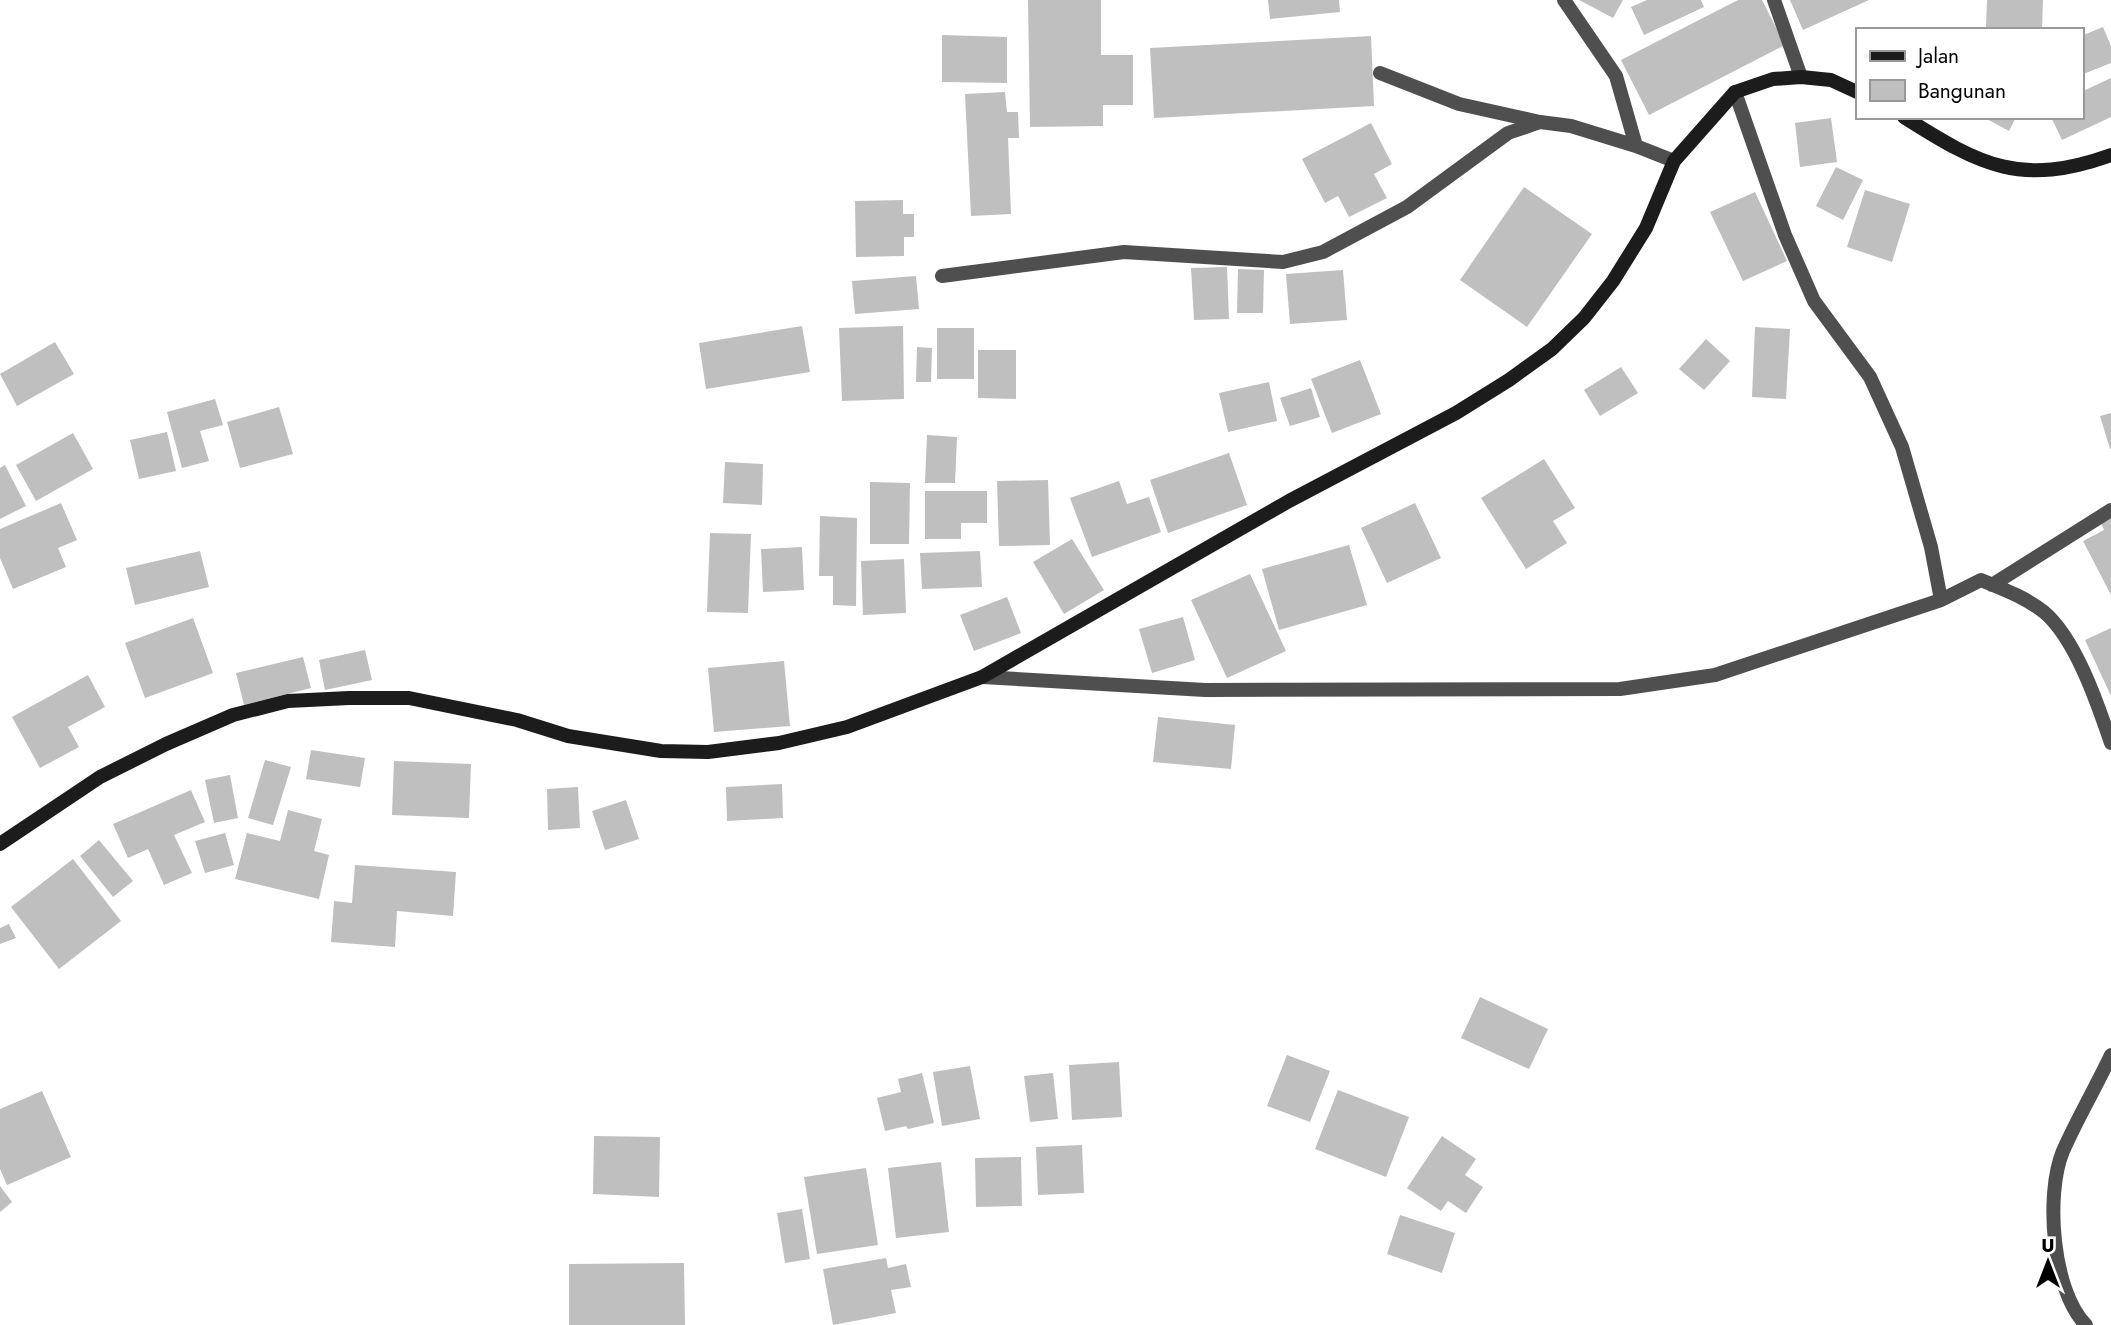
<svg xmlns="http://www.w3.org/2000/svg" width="2111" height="1325" font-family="Jost,sans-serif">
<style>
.building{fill:#bfbfbf}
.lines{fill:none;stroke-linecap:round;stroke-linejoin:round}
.lane{stroke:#4f4f4f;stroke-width:14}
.street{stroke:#4f4f4f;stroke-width:14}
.secondary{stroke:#1c1c1c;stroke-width:14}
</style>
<rect width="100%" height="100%" fill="#fff"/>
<!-- building -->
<path class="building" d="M1028,0H1101V55H1133V105H1103V126L1030,127Z
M1268,0H1339L1340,12L1270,19Z
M1579,0H1623L1613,18Z
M1647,0H1701L1704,7L1644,35L1631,7Z
M1738,0H1762L1785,45L1649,115L1621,60Z
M1790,0H1869L1803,30Z
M1987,0H2043L2042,30L1986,27Z
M2103,27L2111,46V63L2081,75V36Z
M942,35L1007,37V83L942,82Z
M1371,36L1374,106L1154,118L1150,48Z
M2111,78V117L2062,140L2051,117H2081V92Z
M1005,92L1007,112H1018L1019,138H1008L1011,214L971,216L965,94Z
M1983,117H2016L2009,131Z
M1831,118L1837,162L1800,167L1795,123Z
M1371,123L1392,164L1374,174L1387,198L1349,217L1338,196L1325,203L1302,159Z
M1836,167L1863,180L1843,220L1816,206Z
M1524,187L1592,234L1527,327L1460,280Z
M1865,190L1910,204L1892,262L1847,247Z
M1755,192L1787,261L1743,281L1710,212Z
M903,200V214H914V237H904V256L856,257L855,201Z
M1227,267L1229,319L1194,320L1191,268Z
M1238,269L1264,270L1263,313H1237Z
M1343,270L1347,320L1290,324L1286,274Z
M916,276L919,309L855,314L852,281Z
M802,326L810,372L706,389L699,343Z
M903,326L904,399L842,401L839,328Z
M1755,327L1790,329L1786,399L1752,397Z
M937,328H974V379H937Z
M1706,339L1730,361L1704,390L1679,369Z
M55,342L74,374L17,406L0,374Z
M917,347L932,348L931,382H916Z
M978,350H1016V399L978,398Z
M1360,360L1381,414L1332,433L1311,379Z
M1621,367L1638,393L1600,416L1584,390Z
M1269,382L1277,421L1228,432L1219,393Z
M1311,388L1320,417L1290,426L1280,398Z
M215,399L223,425L200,431L209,461L182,468L167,412Z
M279,407L293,454L240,468L227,422Z
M2111,413V449H2110L2100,416Z
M167,432L176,471L139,479L130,440Z
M73,433L93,469L36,501L16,465Z
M927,435L957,437L955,483H925Z
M1229,453L1247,505L1168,533L1150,480Z
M1544,459L1575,508L1553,521L1567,543L1526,569L1481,498Z
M725,462L763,464L762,505L723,503Z
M5,465L26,506L0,519V468Z
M1048,480L1050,545L999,546L997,481Z
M1119,481L1127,504L1149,497L1161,532L1092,557L1070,498Z
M870,482L910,483L909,544H870Z
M925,491H987V523H961V539H925Z
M61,503L77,540L58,548L66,567L13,589L0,558V529Z
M1415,503L1441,558L1387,583L1361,528Z
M2111,515V595L2083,541L2104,530L2100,521Z
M820,516L857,518L856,606L833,605V576H819Z
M710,533L751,534L748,613L707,612Z
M1072,539L1104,590L1064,614L1033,562Z
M1349,545L1367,605L1279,630L1262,569Z
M802,547L804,590L763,592L761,549Z
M200,551L209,587L135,605L126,568Z
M980,551L982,587L922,589L920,553Z
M904,559L906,613L863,615L861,561Z
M1250,574L1286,651L1227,678L1191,600Z
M1007,597L1021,633L974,651L960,615Z
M1183,617L1195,660L1152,673L1139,629Z
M193,618L213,673L145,698L125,643Z
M2111,628V696L2085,640Z
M365,650L372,680L325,690L319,660Z
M303,657L311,688L244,705L236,673Z
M784,661L790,726L714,732L708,668Z
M88,675L105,707L68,727L79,747L40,768L12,717Z
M1158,717L1235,725L1231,769L1153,762Z
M311,750L365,758L360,787L306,779Z
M265,760L291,767L273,825L248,818Z
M394,761L471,764L469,818L392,815Z
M230,775L238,818L214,823L205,780Z
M782,784L783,818L727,821L726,787Z
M578,787L580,828L548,830L547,789Z
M191,790L205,822L174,835L192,873L164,885L148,849L128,858L113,824Z
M626,800L639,839L605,850L592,811Z
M288,810L322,819L314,851L329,855L319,899L235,879L247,833L280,841Z
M225,833L234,865L205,873L195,841Z
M99,840L133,881L113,897L80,856Z
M73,859L121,921L59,969L11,907Z
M355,865L456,872L453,916L397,911L395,947L331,942L334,901L352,903Z
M9,924L16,938L0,944V928Z
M1480,997L1548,1029L1529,1069L1461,1038Z
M1287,1055L1330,1071L1310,1122L1267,1106Z
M1119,1062L1122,1117L1072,1120L1069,1065Z
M970,1066L980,1119L942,1126L933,1072Z
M922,1073L934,1123L908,1129L906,1126L885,1131L877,1098L901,1092L898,1079Z
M1053,1073L1058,1119L1030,1122L1024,1076Z
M1338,1090L1409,1117L1386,1177L1315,1149Z
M42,1091L71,1157L7,1185L0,1169V1109Z
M594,1136L660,1137L659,1197L593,1194Z
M1442,1136L1476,1159L1465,1175L1483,1187L1466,1213L1448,1201L1441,1211L1407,1188Z
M1082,1145L1084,1193L1038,1195L1036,1147Z
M1021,1157L1022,1206L976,1207L975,1158Z
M941,1162L949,1232L896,1238L888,1168Z
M866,1168L878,1245L817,1254L804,1177Z
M0,1186L12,1202L0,1212Z
M802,1209L810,1259L785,1263L777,1213Z
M1400,1215L1455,1233L1442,1273L1387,1254Z
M886,1258L888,1268L906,1264L911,1287L891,1290L896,1313L833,1325L823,1269Z
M684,1263L685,1325H569V1264Z"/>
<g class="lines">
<!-- lane -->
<path class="lane" d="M1380,73L1459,104L1540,122"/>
<!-- street -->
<path class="street" d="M1564,0L1616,76L1636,146
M1774,0L1801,77
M1735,92L1785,235L1814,301L1870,377L1902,447L1931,547L1941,600L1981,580C2003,589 2025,597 2044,612C2076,639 2098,705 2111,743
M942,276L1124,252L1283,262L1323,252L1407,207L1508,133L1540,122L1571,126L1636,146L1674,161
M1992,585L2111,510
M982,677L1205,690L1620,689L1715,675L1941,600
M2086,1325C2052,1291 2045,1194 2063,1151C2077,1119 2096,1087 2111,1055"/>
<!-- secondary -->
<path class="secondary" d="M1904,117C1981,166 2021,187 2111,155
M0,844L100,777L166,744L233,715L288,701L349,698H409L517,720L568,736L661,751L708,752L779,743L847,727L982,677L1289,501L1456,413L1509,380L1552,349L1584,318L1613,281L1646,228L1674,161L1735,92L1773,79L1801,77L1831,80L1857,92"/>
</g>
<!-- legend -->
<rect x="1856" y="28" width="228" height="91" fill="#ffffff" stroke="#999999" stroke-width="2"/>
<rect x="1870" y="51" width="35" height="10" fill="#1c1c1c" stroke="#999999" stroke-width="2"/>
<text x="1918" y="63" font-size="21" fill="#000000">Jalan</text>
<rect x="1870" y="80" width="35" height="21" fill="#bfbfbf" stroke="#999999" stroke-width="2"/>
<text x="1918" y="98" font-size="21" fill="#000000">Bangunan</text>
<!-- north arrow -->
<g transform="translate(2048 1262)" stroke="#ffffff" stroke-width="5" paint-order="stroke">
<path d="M0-5L12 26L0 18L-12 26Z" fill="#000000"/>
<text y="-10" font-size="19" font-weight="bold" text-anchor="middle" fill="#000000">U</text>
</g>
</svg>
